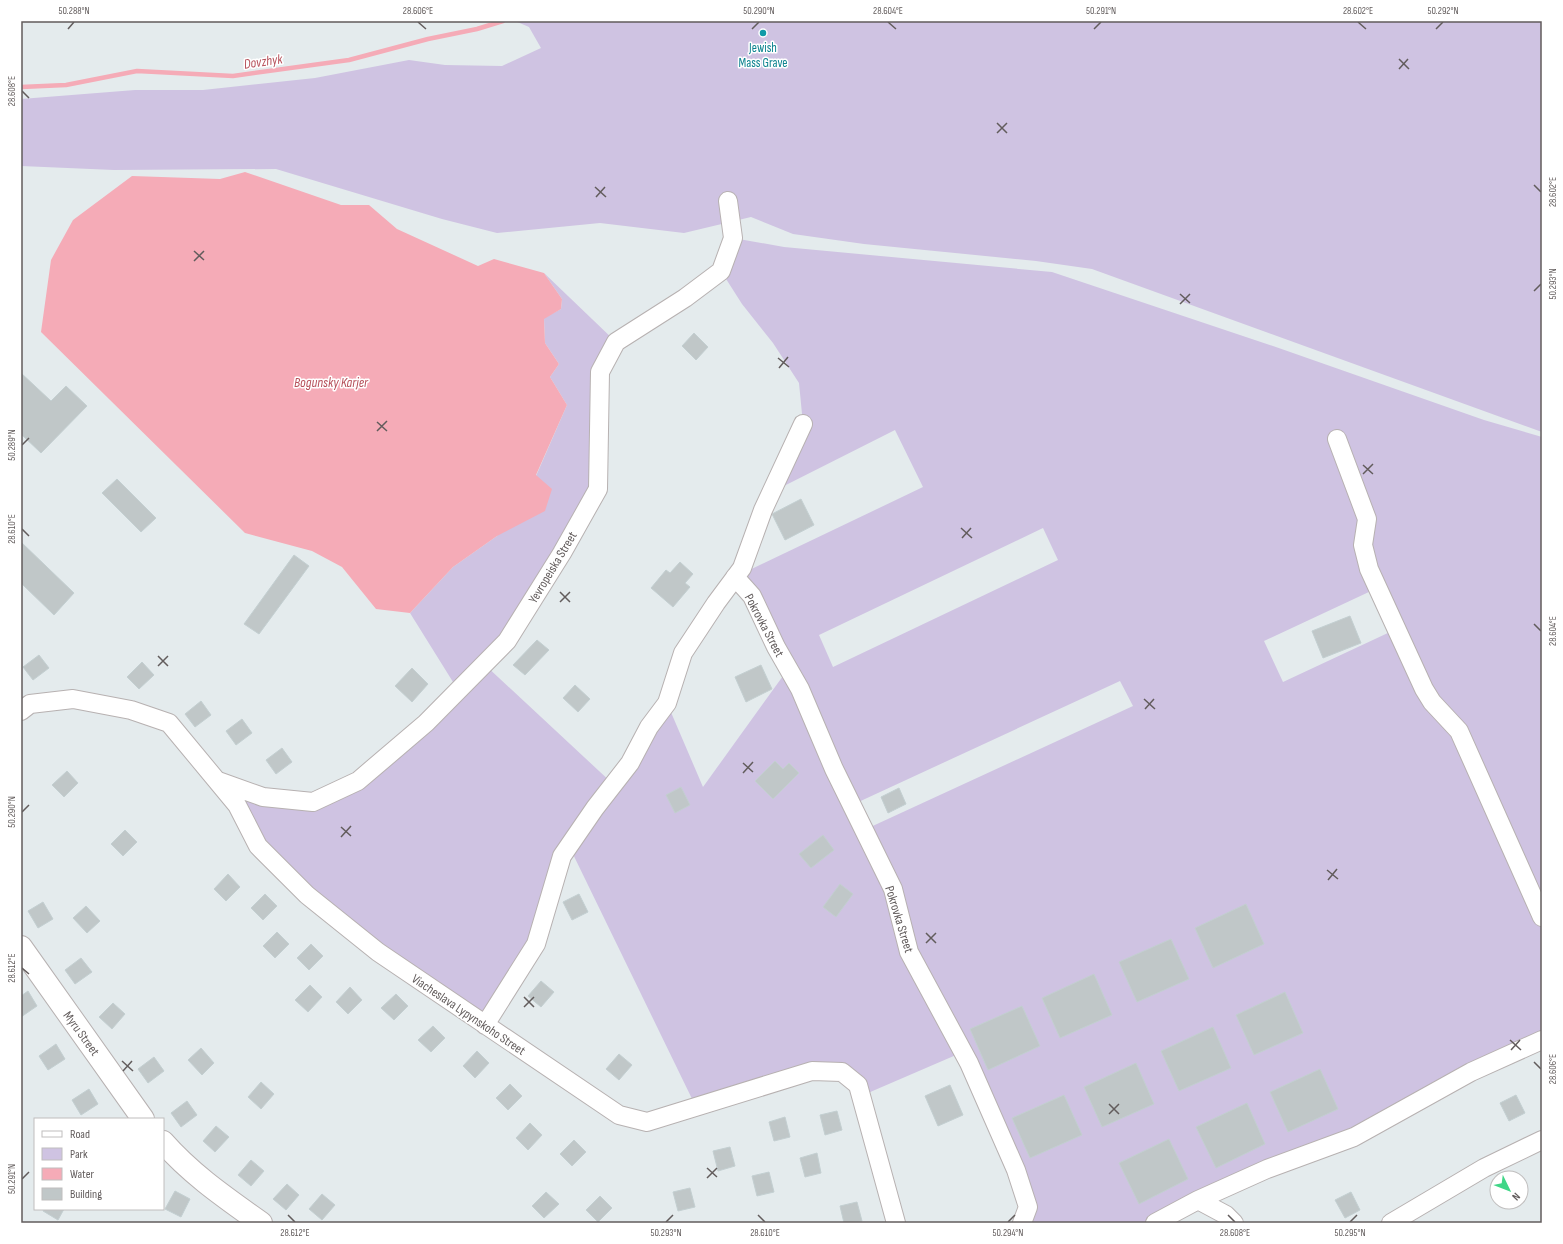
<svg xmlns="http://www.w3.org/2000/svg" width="1563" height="1244" font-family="'Sofia Sans Condensed',sans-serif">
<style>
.green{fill:#cfc3e2;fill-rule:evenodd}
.water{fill:#f5abb7}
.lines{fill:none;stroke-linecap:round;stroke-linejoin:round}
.stream{stroke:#f5abb7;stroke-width:4.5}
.building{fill:#c0c7c8;stroke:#c3cfd1}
.minor-casing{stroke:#b7b1b1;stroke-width:20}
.tertiary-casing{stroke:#b7b1b1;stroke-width:24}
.minor{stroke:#fff;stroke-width:18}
.tertiary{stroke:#fff;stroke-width:22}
.ticks{fill:none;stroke:#625c5c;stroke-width:1.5}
.culture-dot{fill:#0f9aa8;stroke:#fff;stroke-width:1.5}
.labels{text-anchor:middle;stroke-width:3;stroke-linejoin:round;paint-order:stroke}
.culture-label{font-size:13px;fill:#0d838f;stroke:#fff}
.street-label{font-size:13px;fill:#625c5c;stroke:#fff}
.water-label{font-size:14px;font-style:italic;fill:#b6505a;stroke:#fff}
.neatline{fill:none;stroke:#625c5c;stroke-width:1.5}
.ticks-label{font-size:10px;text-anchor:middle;fill:#625c5c}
</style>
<rect width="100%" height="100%" fill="#e4ebed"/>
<!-- green -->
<path class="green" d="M515,21H1542V432L1092,269L1036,261L864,244L793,234L751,217L684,233L600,223L497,233L442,219L276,169L114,170L21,166V99L135,90H203L315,78L409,60L445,65L502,66L541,48L529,27Z
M733,238L784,247L1052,272L1273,346L1484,420L1542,437V1040L1155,1223H1022L1028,1207L963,1052L861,1096L842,1072L696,1107L569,846L549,899L485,1025L307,895L217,780L313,802L358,781L458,690L410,613L453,567L497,536L536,476L567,405L550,377L559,364L545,343L544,318L561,309L562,299L544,273L616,342L600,372L598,489L484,664L613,784L667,703L703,787L788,669L735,577L923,487L895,430L772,492L803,424L799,383L773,343L742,304L721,271ZM1043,528L1058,560L833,667L819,635ZM1371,591L1390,632L1283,682L1264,641ZM1120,681L1133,706L864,830L852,805Z"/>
<!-- water -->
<path class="water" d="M245,172L341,205H369L397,229L478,266L494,259L544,273L562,299L561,309L544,319L545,343L559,364L550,377L567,405L536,475L552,489L545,511L497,536L453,567L410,613L376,609L342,567L312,551L245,533L41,332L51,260L73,220L132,176L220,179Z"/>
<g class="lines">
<!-- stream -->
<path class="stream" d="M21,87L66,85L137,71L233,76L349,60L428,39L477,29L503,21"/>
</g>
<!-- building -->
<path class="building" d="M694,333L708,347L696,360L682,346Z
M21,373L51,401L66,386L87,406L41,453L21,434Z
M117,479L156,518L141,532L102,493Z
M801,499L814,525L785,540L772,514Z
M21,542L74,593L54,615L21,583Z
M294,555L309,566L259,634L244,624Z
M680,562L693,574L685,583L690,587L673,607L651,588L666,570L670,573Z
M1350,616L1361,643L1323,658L1312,631Z
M537,640L549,650L525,675L513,665Z
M39,655L49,668L33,680L23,667Z
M142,662L154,675L139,689L127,677Z
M761,665L772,689L746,702L735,677Z
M412,668L428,684L412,702L395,686Z
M575,685L590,699L578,712L563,698Z
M201,701L211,715L195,727L185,714Z
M242,719L252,733L236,745L226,731Z
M282,748L292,762L276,774L266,760Z
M775,761L783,769L789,763L799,773L773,799L755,781Z
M67,771L78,783L64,797L52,785Z
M681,787L690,805L675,813L666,795Z
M899,788L906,804L888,813L881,797Z
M125,830L137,842L123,856L111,844Z
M823,835L834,850L811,868L799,854Z
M228,874L240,887L226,901L214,889Z
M840,884L853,894L836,917L823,907Z
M265,894L277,906L263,920L251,908Z
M579,894L588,912L572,920L563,902Z
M43,902L53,919L38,928L28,911Z
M1246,904L1264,944L1213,968L1195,928Z
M86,906L100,921L87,933L73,918Z
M277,932L289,944L275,958L263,946Z
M1171,939L1189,979L1137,1002L1119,962Z
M311,944L323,956L309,970L297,958Z
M81,958L92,972L75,984L65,970Z
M1094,974L1112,1015L1060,1038L1042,998Z
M541,981L554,992L541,1007L528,996Z
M310,985L322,997L308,1012L295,1000Z
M350,987L362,1000L348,1014L336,1002Z
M28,991L37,1006L21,1017V996Z
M1285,992L1303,1033L1254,1055L1236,1015Z
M396,994L408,1006L394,1020L381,1008Z
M113,1003L125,1014L112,1029L99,1017Z
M1022,1006L1040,1046L988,1070L970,1029Z
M433,1026L445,1038L431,1052L418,1040Z
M1213,1027L1231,1068L1179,1091L1161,1051Z
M56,1044L65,1059L48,1070L39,1056Z
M201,1048L214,1063L202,1075L188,1060Z
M477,1051L489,1063L475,1078L463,1066Z
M619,1054L632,1065L619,1080L606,1069Z
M154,1057L164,1071L148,1083L138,1069Z
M1136,1063L1154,1104L1102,1127L1084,1087Z
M1320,1069L1338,1109L1288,1132L1270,1092Z
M261,1082L274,1094L261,1109L248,1097Z
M510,1084L522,1096L508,1110L496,1098Z
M950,1085L963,1115L938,1126L925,1096Z
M89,1089L98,1104L81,1115L72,1100Z
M1064,1095L1082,1135L1030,1158L1012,1118Z
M1516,1095L1525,1113L1509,1121L1500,1103Z
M187,1101L197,1115L181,1127L171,1113Z
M1247,1103L1265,1144L1216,1168L1196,1127Z
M837,1111L842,1130L825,1135L820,1115Z
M785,1117L790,1137L774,1141L769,1122Z
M530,1123L542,1135L528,1150L516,1138Z
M216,1126L229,1137L215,1152L203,1141Z
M1169,1139L1188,1179L1139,1204L1119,1163Z
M574,1140L586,1152L572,1166L560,1154Z
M730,1147L735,1166L718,1171L713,1151Z
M817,1153L821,1173L805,1177L800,1158Z
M251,1160L264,1171L251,1186L238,1175Z
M769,1172L774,1192L757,1196L752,1176Z
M287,1184L299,1195L286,1210L273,1199Z
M690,1188L695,1207L678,1211L673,1192Z
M175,1191L190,1199L181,1217L165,1209Z
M546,1192L559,1204L544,1218L532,1206Z
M1351,1192L1360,1210L1345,1218L1335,1200Z
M322,1194L335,1205L322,1220L309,1209Z
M600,1196L612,1208L598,1222L586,1210Z
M857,1202L862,1221L844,1223L840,1206Z
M44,1209H64L58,1220L43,1211Z"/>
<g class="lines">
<!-- minor casing -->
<g class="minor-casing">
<path id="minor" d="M1337,439L1367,519L1363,545L1369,569L1424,689L1432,702L1459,731L1542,917
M735,577L752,596L776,647L800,689L834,769L893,889L909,952L969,1063L1016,1170L1028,1207L1022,1223
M21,711L30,704L73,699L131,710L169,723L237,805L258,846L307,895L378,952L619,1115L647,1122L812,1071L842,1072L858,1085L896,1223
M218,781L263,797L313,802L358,781L426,723L507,641L562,553L598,489L600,372L616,342L685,298L721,271L733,238L728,201
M485,1025L536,944L562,856L595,808L630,763L649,727L667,703L683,653L716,603L742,568L763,510L803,424
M1198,1200L1267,1169L1354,1137L1471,1072L1542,1040
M1155,1223L1198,1200L1226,1215L1234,1223
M1391,1223L1484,1168L1542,1140"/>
</g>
<!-- tertiary casing -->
<g class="tertiary-casing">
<path id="tertiary" d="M21,947L143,1119
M163,1142C192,1175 226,1198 261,1223"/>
</g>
<!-- minor -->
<use href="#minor" class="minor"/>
<!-- tertiary -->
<use href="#tertiary" class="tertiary"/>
</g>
<!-- ticks -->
<path class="ticks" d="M418,22L426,29M888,22L896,29M1358,22L1366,29M68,29L74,22M752,29L759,22M1094,29L1101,22M1436,29L1443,22M1399,59L1409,69M1399,69L1408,59M22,91L29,98M997,123L1007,133M997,133L1007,123M1534,185L1541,192M595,187L606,197M596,197L605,187M194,251L204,260M194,261L204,251M1534,291L1541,284M1180,294L1190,303M1180,304L1190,294M778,358L789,367M779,368L788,357M377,422L387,431M377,431L387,421M22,445L29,438M1363,465L1373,474M1363,474L1373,464M961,528L972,538M22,529L29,536M962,538L971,528M560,592L570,602M560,602L570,592M1534,624L1541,631M158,656L168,666M158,666L168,656M1144,699L1155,709M1145,709L1154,699M743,763L753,772M743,773L753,762M22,812L29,805M341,827L351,836M341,837L351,826M1327,870L1338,879M1328,880L1337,869M926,933L936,943M926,943L936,933M22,968L29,974M524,997L534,1007M524,1007L534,997M1510,1040L1521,1050M1511,1050L1520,1040M122,1061L133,1071M1534,1062L1541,1069M123,1071L132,1061M1109,1104L1119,1114M1109,1114L1119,1104M707,1168L717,1177M707,1178L717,1168M22,1179L29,1172M288,1215L295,1222M758,1215L765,1222M1228,1215L1235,1222M666,1222L673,1215M1008,1222L1015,1215M1350,1222L1357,1215"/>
<!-- markers -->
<circle class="culture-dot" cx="763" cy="33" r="4"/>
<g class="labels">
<!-- culture labels -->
<g class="culture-label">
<text x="763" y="52">Jewish<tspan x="763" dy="15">Mass Grave</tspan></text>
</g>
<!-- street labels -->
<g class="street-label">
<text transform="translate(552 567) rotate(-59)" y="5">Yevropeiska Street</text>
<text transform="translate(765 625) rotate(62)" y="5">Pokrovka Street</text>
<text transform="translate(900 919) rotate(73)" y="5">Pokrovka Street</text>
<text transform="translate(469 1014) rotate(34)" y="5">Viacheslava Lypynskoho Street</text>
<text transform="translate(82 1033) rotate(54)" y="5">Myru Street</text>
</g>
<!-- water labels -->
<g class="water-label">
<text transform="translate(263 61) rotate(-8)" y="5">Dovzhyk</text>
<text x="331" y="387">Bogunsky Karjer</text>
</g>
</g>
<!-- border -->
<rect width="1563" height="1244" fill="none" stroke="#ffffff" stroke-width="44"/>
<!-- legend -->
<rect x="34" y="1118" width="130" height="92" fill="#ffffff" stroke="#c0bebe"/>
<rect x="42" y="1131" width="20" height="6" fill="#ffffff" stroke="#c0bebe"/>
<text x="70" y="1138" font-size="12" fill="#625c5c">Road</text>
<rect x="42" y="1148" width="20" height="12" fill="#cfc3e2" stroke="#c0bebe"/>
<text x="70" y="1158" font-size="12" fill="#625c5c">Park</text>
<rect x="42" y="1168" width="20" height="12" fill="#f5abb7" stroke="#c0bebe"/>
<text x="70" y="1178" font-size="12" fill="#625c5c">Water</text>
<rect x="42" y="1188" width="20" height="12" fill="#c0c7c8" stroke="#c0bebe"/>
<text x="70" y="1198" font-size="12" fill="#625c5c">Building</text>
<!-- north arrow -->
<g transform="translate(1509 1190) rotate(133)"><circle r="19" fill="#ffffff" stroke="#c0bebe"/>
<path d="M0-3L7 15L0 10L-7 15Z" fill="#40d687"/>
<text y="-6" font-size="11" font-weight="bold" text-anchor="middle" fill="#625c5c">N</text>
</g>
<rect x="22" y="22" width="1519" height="1200" class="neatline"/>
<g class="ticks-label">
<text x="74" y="14">50.288°N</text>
<text x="418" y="14">28.606°E</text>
<text x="759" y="14">50.290°N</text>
<text x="888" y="14">28.604°E</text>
<text x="1101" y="14">50.291°N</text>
<text x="1358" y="14">28.602°E</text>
<text x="1443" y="14">50.292°N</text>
<text transform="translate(11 91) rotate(-90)" y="4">28.608°E</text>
<text transform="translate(1552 192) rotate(-90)" y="4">28.602°E</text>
<text transform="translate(1552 284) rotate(-90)" y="4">50.293°N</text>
<text transform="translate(11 445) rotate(-90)" y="4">50.289°N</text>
<text transform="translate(11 529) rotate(-90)" y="4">28.610°E</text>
<text transform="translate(1552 631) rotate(-90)" y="4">28.604°E</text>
<text transform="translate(11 812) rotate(-90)" y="4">50.290°N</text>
<text transform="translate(11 968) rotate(-90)" y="4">28.612°E</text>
<text transform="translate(1552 1069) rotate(-90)" y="4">28.606°E</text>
<text transform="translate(11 1179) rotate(-90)" y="4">50.291°N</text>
<text x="295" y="1236">28.612°E</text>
<text x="666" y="1236">50.293°N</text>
<text x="765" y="1236">28.610°E</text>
<text x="1008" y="1236">50.294°N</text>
<text x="1235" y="1236">28.608°E</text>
<text x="1350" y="1236">50.295°N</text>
</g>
</svg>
